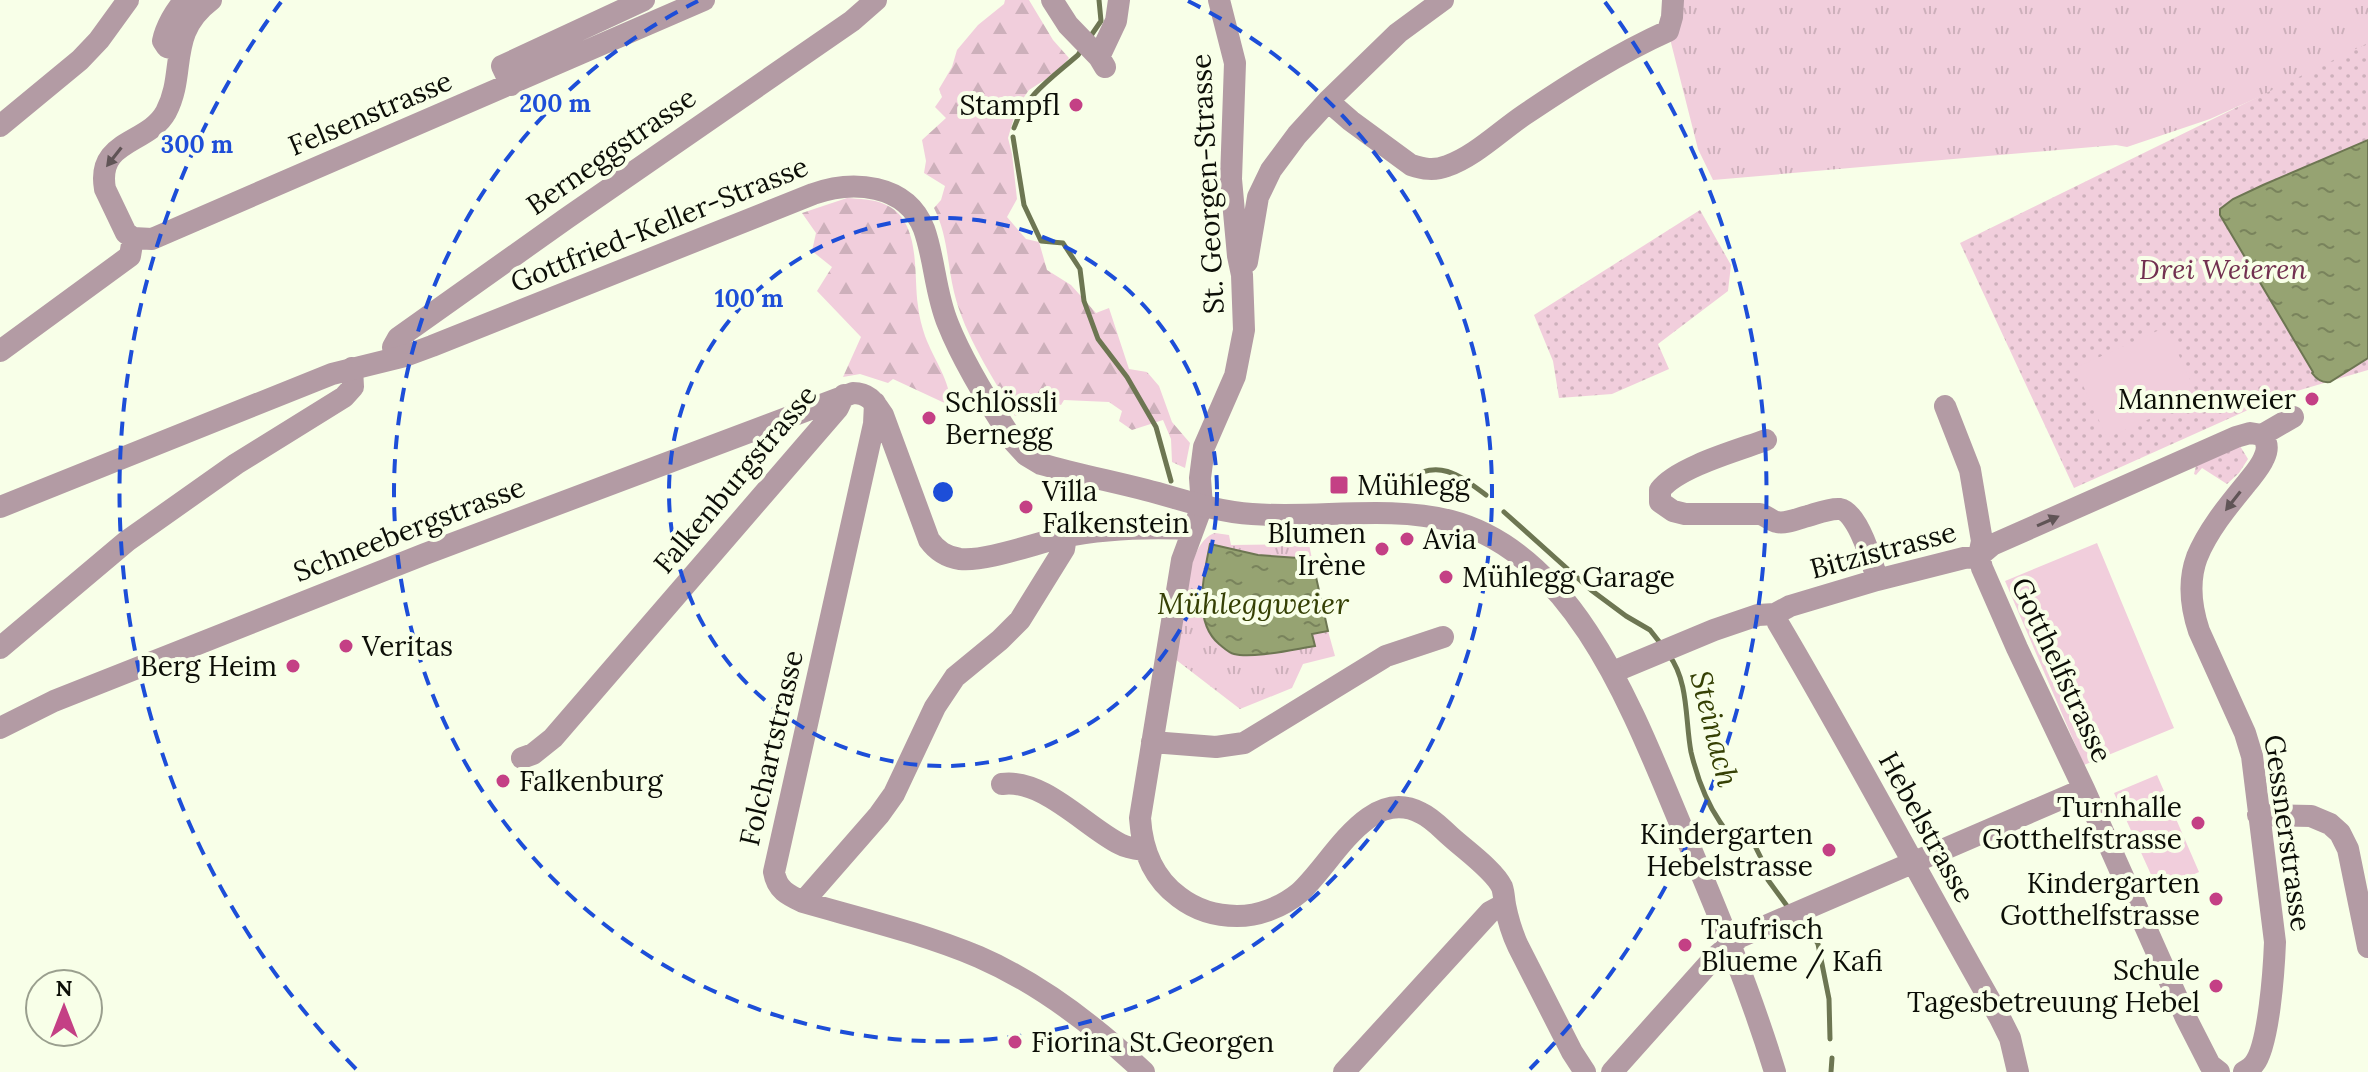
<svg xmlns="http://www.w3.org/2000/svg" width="2368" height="1072" font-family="Lora,serif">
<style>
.grass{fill:url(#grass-tufts)}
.forest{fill:url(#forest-firs)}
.park{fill:url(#park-dots)}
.pitch{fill:#f1cedc}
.water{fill:url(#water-ripples);stroke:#6d7652;stroke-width:2}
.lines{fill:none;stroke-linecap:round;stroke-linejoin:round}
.stream{stroke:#6d7652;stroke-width:5}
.minor{stroke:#b39ba4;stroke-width:22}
.tertiary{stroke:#b39ba4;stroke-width:22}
.oneway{fill:#605456}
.ring{fill:none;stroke:#1d4ed8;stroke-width:4;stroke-dasharray:14 10}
.poi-dot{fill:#c44085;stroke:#f8ffe8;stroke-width:3}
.labels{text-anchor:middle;stroke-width:8;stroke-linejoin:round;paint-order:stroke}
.poi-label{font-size:28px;fill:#0c0e07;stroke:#f8ffe8;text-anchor:start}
.street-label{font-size:28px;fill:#0c0e07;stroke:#f8ffe8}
.park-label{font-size:28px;font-style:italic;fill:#723050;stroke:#f8ffe8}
.water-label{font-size:30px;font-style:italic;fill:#354004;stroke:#f8ffe8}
.centre{fill:#1d4ed8;stroke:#f8ffe8;stroke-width:4}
.ring-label{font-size:24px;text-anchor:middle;font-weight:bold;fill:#1d4ed8;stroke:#f8ffe8;stroke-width:8;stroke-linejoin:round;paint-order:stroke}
</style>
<defs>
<pattern id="grass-tufts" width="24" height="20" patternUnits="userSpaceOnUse" patternTransform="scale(2)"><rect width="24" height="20" fill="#f1cedc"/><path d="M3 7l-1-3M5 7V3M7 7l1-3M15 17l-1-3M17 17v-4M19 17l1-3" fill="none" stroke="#cdb0bb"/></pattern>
<pattern id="forest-firs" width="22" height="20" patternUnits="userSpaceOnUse" patternTransform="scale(2)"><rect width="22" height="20" fill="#f1cedc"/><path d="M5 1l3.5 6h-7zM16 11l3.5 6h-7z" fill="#cdb0bb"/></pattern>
<pattern id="park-dots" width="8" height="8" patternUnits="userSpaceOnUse" patternTransform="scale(2)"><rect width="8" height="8" fill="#f1cedc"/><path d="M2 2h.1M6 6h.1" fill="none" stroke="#cdb0bb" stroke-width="1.8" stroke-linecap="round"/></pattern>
<pattern id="water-ripples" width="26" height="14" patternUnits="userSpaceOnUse" patternTransform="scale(2)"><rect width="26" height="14" fill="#96a372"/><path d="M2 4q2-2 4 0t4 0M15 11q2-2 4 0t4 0" fill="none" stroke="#79835c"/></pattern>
</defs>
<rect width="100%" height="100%" fill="#f8ffe8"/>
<!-- grass -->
<path class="grass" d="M1673,0H2368V48L2210,119L2127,147L2116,145L1713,180L1698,149L1668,31Z
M1215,533L1229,535L1231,545L1309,544L1312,559L1258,555L1228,548L1232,654L1248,655L1314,646L1312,634L1328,631L1335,656L1303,664L1292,688L1240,709L1175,659C1180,630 1184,542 1215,533Z"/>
<!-- forest -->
<path class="forest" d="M1005,0H1029L1053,40L1069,58L1057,72L1029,90L1017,107L1008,138L1012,154L1017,199L1007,217L1026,239L1039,242L1047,270L1071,285L1096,313L1109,308L1129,369L1147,372L1159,386L1172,422L1190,443L1185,468L1172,462L1171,439L1163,420L1132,430L1119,421L1122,411L1109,402L1064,400L1061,405L1051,402L1047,405V410L1015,416C993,377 965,337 954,292C947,263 948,236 934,208L941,200L945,186L924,173L926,161L922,140L946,118L935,107L942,97L939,89L952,67L957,50L978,25L1004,4Z
M847,198C859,199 873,199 884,204C922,219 913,274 918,306C919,316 922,327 925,336C934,360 950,380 951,406L893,379L888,383L860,374L843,377L861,337L817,291L832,267L812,251L816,233L802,213Z"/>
<!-- park -->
<path class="park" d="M2368,43V370L2277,397L2074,488L1960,243Z
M1700,210L1731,265L1728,291L1658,344L1669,369L1612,394L1559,398L1553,361L1534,315Z
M2240,446L2248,459L2239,473L2227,484L2202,468L2196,475L2194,474L2196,466Z"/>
<!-- pitch -->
<path class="pitch" d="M2166,327L2198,397L2107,438L2075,368Z
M2097,543L2174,728L2084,765L2005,581Z
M2157,775L2199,872L2158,890L2114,793Z"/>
<!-- water -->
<path class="water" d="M2368,140V358L2330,382C2322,383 2317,380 2312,373L2313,372L2220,215V209L2233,199L2263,185Z
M1210,544L1258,555L1312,559L1328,631L1312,634L1315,646C1295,649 1252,659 1234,654C1229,653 1224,648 1219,644C1192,621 1204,574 1210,544Z"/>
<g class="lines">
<!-- stream -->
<path class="stream" d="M1090,37L1101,21L1099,0
M1014,128C1025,95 1053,77 1078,55L1082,49
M1013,137L1024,205L1041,241L1063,243L1080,269L1084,301L1098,339L1127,377L1156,427L1171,481
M1409,478C1441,459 1460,476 1486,495
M1504,512L1591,590L1626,616L1650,630L1661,644
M1669,655C1689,682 1685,720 1691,752C1697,777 1705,800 1720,822C1730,837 1735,843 1754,844L1766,868L1768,880L1790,910
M1796,918L1802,926L1811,933L1818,944L1829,999L1830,1039
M1831,1072L1832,1058"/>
<!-- minor -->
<path class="minor" d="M1052,0L1068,25L1099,57
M1219,0L1235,63L1231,179L1238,256L1242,275L1244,330L1235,376L1204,447L1200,478L1202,506L1182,560L1140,818C1142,850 1153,878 1179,897C1196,910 1216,916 1237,916C1259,916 1282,907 1299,893C1332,864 1368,785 1421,813C1432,818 1441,828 1450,836C1464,849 1494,870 1502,887C1504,893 1504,899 1505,905C1508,920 1512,933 1518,946L1572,1052L1585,1072
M179,50L167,47L163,41C166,27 175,11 185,0
M1105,67L1099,57L1116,21L1119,0
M511,85L502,66L644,0
M1328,101L1351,121L1411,165C1423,169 1434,171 1447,166C1475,156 1499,132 1524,115C1570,84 1617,54 1668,31L1672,17L1673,0
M0,126L80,60L99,40L128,0
M133,238L126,233L105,189C96,139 148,145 166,112C187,72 166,34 211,0
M1247,262L1258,197L1271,170L1297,135L1328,101L1398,33L1443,0
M0,351L130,256L133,238L152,239L704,0
M395,358L393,347L398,338L567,218L852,21L876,0
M875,403L874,424L774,872C777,890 788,895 803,902C862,919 922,933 979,957C1041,984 1095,1026 1144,1072
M1945,406L1970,470L1982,541L1979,556L1982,568L2017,648L2084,789L2186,1018L2210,1065L2219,1072
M1766,440C1739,450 1677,467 1660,490V502L1673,511L1685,514H1760C1767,516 1771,521 1777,522C1786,524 1799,518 1808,516C1818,513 1830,508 1840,509C1858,512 1873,564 1877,580
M1775,614L1778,623C1855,753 1925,887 2000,1018L2010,1038L2018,1072
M0,648L127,541L236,464L344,397L353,387L352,368
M1613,672L1714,630L1758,615L1775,614L1790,606L1877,580L1964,558L1979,556L1992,545L2236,437L2250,433L2262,435L2293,417
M0,728L54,701L425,554L853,393C869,393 874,402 883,415L929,540C937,551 946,557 960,559C985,562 1036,543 1063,537C1105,528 1151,527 1193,529
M1152,742L1216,747L1244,743L1386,656L1443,637
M522,758L533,754L553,738L838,408L844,395
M1002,784C1043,778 1086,827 1120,844C1127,848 1136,849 1144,850
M2258,815L2311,816L2330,824L2340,833L2348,849L2368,947
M803,902L879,815L894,794L935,707L955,677L1000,640L1020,620L1064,549L1066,536
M1731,944L1740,937L2084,789
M1344,1072L1490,912L1505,904
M2244,1072C2249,1069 2250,1069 2254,1064C2269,1046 2274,968 2275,942L2252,756L2245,733L2199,631C2191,607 2188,581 2197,557C2208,530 2228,506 2246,484C2252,476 2260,468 2264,458C2268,450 2268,443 2262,435"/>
<!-- tertiary -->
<path class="tertiary" d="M0,507L332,374L405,356L432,346L813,194C852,180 906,183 924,229C935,260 935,293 948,324C963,362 991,407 1014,442L1026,455L1041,464C1075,474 1111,481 1146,490C1181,499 1216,512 1252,514C1316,519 1389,505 1451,521C1580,555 1638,725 1685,835C1718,913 1750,990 1775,1072
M1612,1072L1713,959L1731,944"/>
</g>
<!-- one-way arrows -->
<defs><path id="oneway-solid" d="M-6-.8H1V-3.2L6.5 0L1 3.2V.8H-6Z" transform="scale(2)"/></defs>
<g class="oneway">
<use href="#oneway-solid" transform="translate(114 157) rotate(128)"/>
<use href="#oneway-solid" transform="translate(2233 501) rotate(128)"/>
<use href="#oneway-solid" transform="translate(2048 521) rotate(-24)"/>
</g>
<!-- distance rings -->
<g class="ring">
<circle cx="943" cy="492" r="274"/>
<path d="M1188 1A549 549 0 1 1 698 1"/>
<path d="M356 1069A823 823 0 0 1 281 2M1605 2A823 823 0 0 1 1530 1069"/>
</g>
<!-- markers -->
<g class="poi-dot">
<circle cx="1076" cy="105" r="8"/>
<circle cx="2312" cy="399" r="8"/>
<circle cx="929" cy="418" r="8"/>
<rect x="1329" y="475" width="20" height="20" rx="4"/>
<circle cx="1026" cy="507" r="8"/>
<circle cx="1407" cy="539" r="8"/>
<circle cx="1382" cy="549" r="8"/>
<circle cx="1446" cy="577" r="8"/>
<circle cx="346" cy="646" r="8"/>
<circle cx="293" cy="666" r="8"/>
<circle cx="503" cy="781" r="8"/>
<circle cx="2198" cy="823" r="8"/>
<circle cx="1829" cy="850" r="8"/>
<circle cx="2216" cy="899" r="8"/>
<circle cx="1685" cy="945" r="8"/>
<circle cx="2216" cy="986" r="8"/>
<circle cx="1015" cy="1042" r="8"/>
</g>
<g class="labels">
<!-- poi labels -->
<g class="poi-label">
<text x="1060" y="115" text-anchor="end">Stampfl</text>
<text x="2296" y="409" text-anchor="end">Mannenweier</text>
<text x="945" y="412">Schlössli<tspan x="945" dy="32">Bernegg</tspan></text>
<text x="1357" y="495">Mühlegg</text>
<text x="1042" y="501">Villa<tspan x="1042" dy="32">Falkenstein</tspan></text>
<text x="1366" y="543" text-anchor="end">Blumen<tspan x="1366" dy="32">Irène</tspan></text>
<text x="1423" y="549">Avia</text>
<text x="1462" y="587">Mühlegg Garage</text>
<text x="362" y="656">Veritas</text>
<text x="277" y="676" text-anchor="end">Berg Heim</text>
<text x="519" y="791">Falkenburg</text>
<text x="2182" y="817" text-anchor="end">Turnhalle<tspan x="2182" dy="32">Gotthelfstrasse</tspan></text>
<text x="1813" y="844" text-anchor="end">Kindergarten<tspan x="1813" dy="32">Hebelstrasse</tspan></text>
<text x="2200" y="893" text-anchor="end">Kindergarten<tspan x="2200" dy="32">Gotthelfstrasse</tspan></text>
<text x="1701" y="939">Taufrisch<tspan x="1701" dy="32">Blueme / Kafi</tspan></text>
<text x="2200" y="980" text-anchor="end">Schule<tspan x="2200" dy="32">Tagesbetreuung Hebel</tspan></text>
<text x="1031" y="1052">Fiorina St.Georgen</text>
</g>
<!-- street labels -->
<g class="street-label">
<text transform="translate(370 113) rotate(-23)" y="10">Felsenstrasse</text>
<text transform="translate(611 151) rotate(-35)" y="10">Berneggstrasse</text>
<text transform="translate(1207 184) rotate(-93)" y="10">St. Georgen-Strasse</text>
<text transform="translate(659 224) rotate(-22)" y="10">Gottfried-Keller-Strasse</text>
<text transform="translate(735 479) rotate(-50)" y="10">Falkenburgstrasse</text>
<text transform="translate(409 529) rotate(-21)" y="10">Schneebergstrasse</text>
<text transform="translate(1883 550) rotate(-15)" y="10">Bitzistrasse</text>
<text transform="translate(2062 670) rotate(65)" y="10">Gotthelfstrasse</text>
<text transform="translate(771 748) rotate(-77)" y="10">Folchartstrasse</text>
<text transform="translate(1927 827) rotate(61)" y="10">Hebelstrasse</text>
<text transform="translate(2288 833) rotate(82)" y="10">Gessnerstrasse</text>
</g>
<!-- park labels -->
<g class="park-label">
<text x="2223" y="279">Drei Weieren</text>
</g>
<!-- water labels -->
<g class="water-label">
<text x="1253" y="614">Mühleggweier</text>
<text transform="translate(1714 729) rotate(76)" y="10">Steinach</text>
</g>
</g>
<circle cx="943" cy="492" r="12" class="centre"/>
<g class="ring-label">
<text x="555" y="112">200 m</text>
<text x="197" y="153">300 m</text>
<text x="749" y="307">100 m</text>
</g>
<!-- north arrow -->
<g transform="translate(64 1008)"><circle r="38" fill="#f8ffe8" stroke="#9a9f8e" stroke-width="2"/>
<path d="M0-6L14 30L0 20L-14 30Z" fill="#c44085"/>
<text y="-12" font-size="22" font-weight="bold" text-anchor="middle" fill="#0c0e07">N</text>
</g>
</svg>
